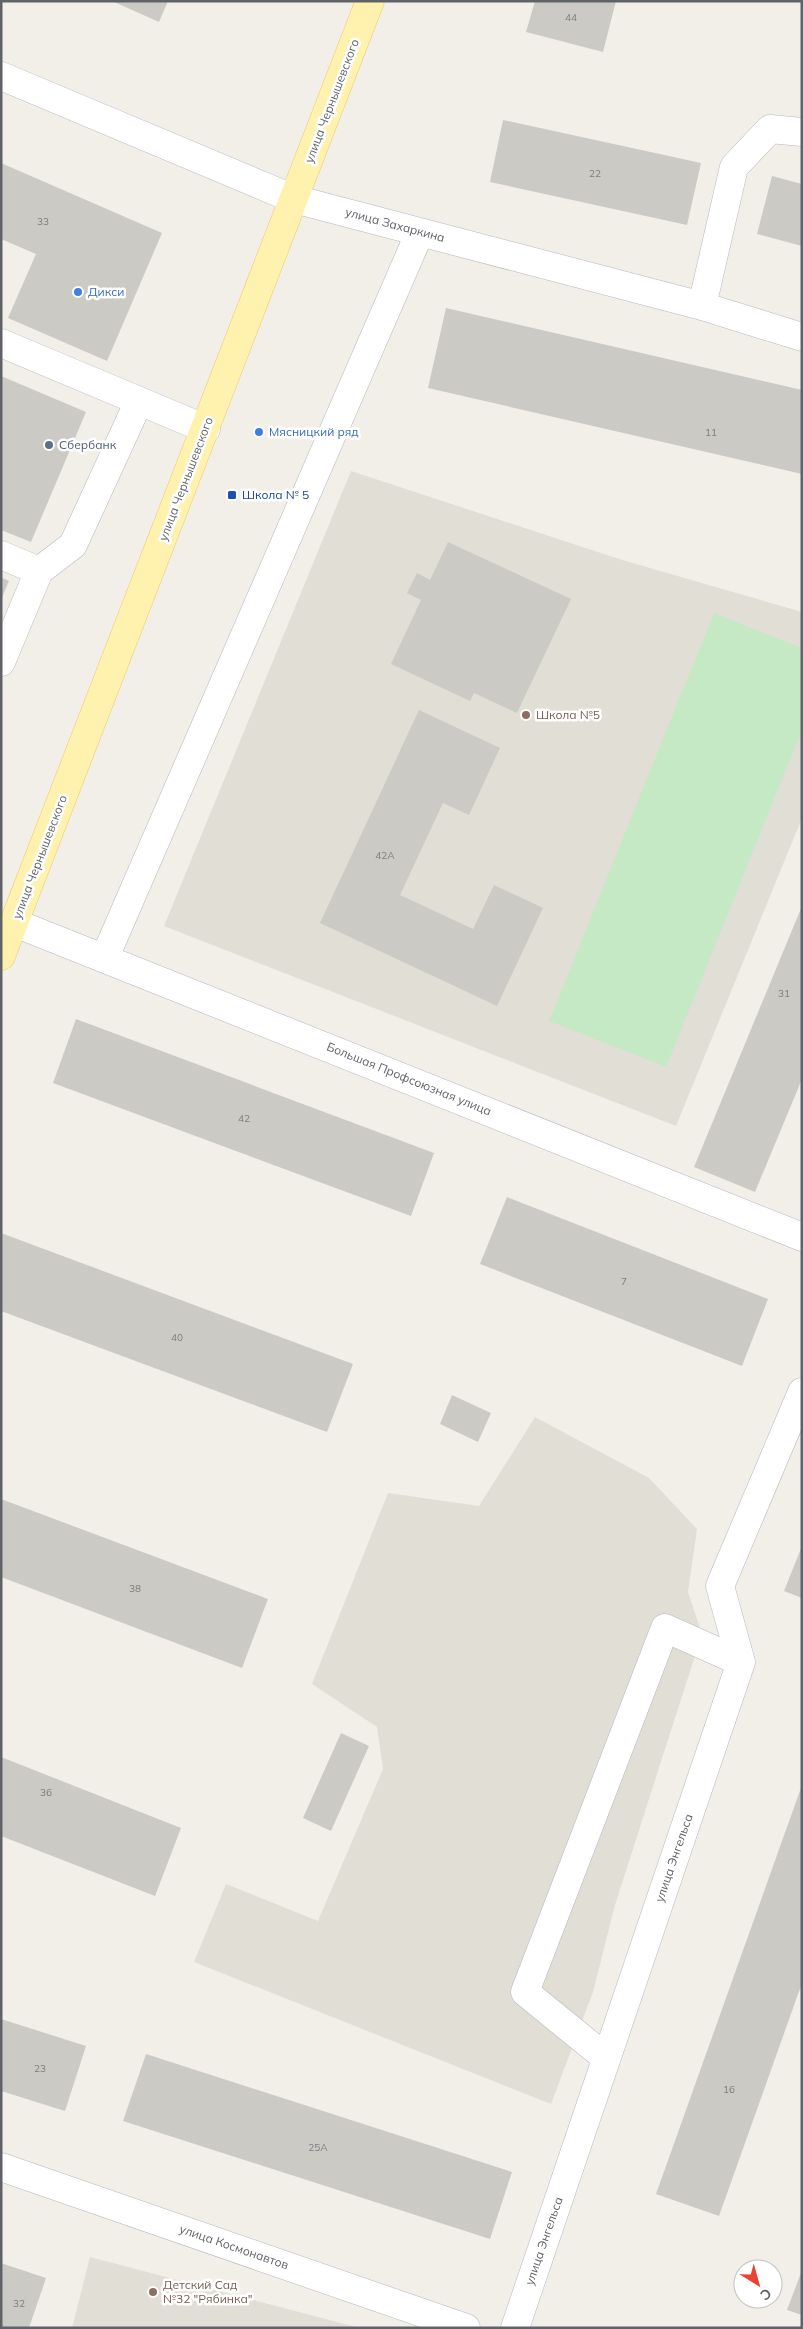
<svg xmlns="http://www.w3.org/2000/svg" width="803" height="2329" font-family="Mulish,sans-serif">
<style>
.education{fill:#e1ded6}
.green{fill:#c5e8c5}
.building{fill:#cccac5}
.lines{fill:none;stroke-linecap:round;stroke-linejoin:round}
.minor-casing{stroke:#b5b8bc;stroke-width:29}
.major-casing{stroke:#f2c960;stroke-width:29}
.minor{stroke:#fff;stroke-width:28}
.major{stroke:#fff2af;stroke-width:28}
.shop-dot{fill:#3f7fe0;stroke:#fff;stroke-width:2}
.service-dot{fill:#5c6f8a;stroke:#fff;stroke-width:2}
.transit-dot{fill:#1a4fb4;stroke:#fff;stroke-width:2}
.education-dot{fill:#8d6e63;stroke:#fff;stroke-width:2}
.labels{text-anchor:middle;stroke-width:5;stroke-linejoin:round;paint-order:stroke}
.number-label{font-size:10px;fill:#7a7d7f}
.street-label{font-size:12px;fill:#5f6368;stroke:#fff}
.shop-label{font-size:12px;fill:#366cbe;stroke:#fff;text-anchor:start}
.service-label{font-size:12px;fill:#4e5e75;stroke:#fff;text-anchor:start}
.transit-label{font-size:12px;fill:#164399;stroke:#fff;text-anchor:start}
.education-label{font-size:12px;fill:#785e54;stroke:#fff;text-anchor:start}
</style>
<rect width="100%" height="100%" fill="#f1efe8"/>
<!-- education -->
<path class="education" d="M351,471L619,559L802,612V818L676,1126L164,926Z
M535,1417L649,1478L697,1529L688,1592L702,1634L615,1905L593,1992L551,2104L194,1962L226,1884L318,1921L383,1769L377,1727L312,1684L388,1493L479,1506Z
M90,2257L360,2328H72Z"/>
<!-- green -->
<path class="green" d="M714,613L802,648V730L666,1067L549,1021Z"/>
<!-- building -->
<path class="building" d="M112,1H168L159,22Z
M535,1H616L603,52L526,32Z
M503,120L701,163L687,225L490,182Z
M1,163L162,233L107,361L8,318L36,254L1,239Z
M772,176L802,184V246L757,234Z
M446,308L802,390V474L428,388Z
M1,376L86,412L31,542L1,530Z
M448,542L571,599L517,713L474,693L470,701L391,664L421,600L407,593L417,573L430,580Z
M1,577L9,581L1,600Z
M419,710L500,748L469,815L443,803L400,895L473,929L494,885L543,908L497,1006L320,923Z
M802,906V1079L755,1192L694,1167Z
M76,1019L434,1153L411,1216L53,1083Z
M507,1197L768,1299L742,1366L480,1264Z
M1,1233L353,1364L327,1432L1,1311Z
M452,1395L491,1413L478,1442L440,1424Z
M1,1499L268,1599L242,1668L1,1577Z
M802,1546V1598L784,1591Z
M341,1733L369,1746L331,1831L303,1818Z
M1,1757L181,1828L155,1896L1,1836Z
M802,1785V1983L719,2216L656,2194Z
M1,2019L86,2046L65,2111L1,2091Z
M146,2054L512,2172L490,2239L123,2121Z
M1,2263L46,2278L29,2328H1Z
M802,2270V2315L787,2310Z"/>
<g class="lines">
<!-- minor casing -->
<g class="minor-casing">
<path id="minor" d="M1,76L294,199L702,306L802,337
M702,306L734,167L770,129L802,132
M1,343L206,429
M1,555L39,571
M1,662L39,571L73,545L139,401
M15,923L802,1237
M105,957L420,232
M606,2058L525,1992L665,1628L741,1662
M1,2167L466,2328
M515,2328L741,1662L720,1586L802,1392"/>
</g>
<!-- major casing -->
<g class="major-casing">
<path id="major" d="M1,956L370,1"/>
</g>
<!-- minor -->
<use href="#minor" class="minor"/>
<!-- major -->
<use href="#major" class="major"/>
</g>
<!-- markers -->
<g class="shop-dot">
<circle cx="78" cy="292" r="5"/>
<circle cx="259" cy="432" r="5"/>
</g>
<circle class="service-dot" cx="49" cy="445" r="5"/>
<rect class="transit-dot" x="227" y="490" width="10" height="10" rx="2.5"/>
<g class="education-dot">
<circle cx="526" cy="715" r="5"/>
<circle cx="153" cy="2292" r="5"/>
</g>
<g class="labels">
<!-- number labels -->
<g class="number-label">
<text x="571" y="21">44</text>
<text x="595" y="177">22</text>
<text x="43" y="225">33</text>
<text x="711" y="436">11</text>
<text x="385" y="859">42А</text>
<text x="784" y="997">31</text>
<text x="244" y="1122">42</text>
<text x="624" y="1285">7</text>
<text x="177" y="1341">40</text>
<text x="135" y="1592">38</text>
<text x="46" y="1796">36</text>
<text x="40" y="2072">23</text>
<text x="729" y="2093">16</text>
<text x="318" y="2151">25А</text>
<text x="19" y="2307">32</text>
</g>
<!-- street labels -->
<g class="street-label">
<text transform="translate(332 101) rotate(-69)" y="4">улица Чернышевского</text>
<text transform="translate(395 225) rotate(15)" y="4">улица Захаркина</text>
<text transform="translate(186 479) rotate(-69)" y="4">улица Чернышевского</text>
<text transform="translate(40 857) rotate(-69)" y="4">улица Чернышевского</text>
<text transform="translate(409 1079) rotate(22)" y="4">Большая Профсоюзная улица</text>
<text transform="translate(674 1858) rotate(-71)" y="4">улица Энгельса</text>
<text transform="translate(544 2241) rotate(-71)" y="4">улица Энгельса</text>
<text transform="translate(234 2247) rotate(19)" y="4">улица Космонавтов</text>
</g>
<!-- shop labels -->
<g class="shop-label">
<text x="88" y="296">Дикси</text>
<text x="269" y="436">Мясницкий ряд</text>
</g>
<!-- service labels -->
<g class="service-label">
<text x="59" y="449">Сбербанк</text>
</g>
<!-- transit labels -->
<g class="transit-label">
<text x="242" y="499">Школа № 5</text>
</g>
<!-- education labels -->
<g class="education-label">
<text x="536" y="719">Школа №5</text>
<text x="163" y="2289">Детский Сад<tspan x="163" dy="14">№32 "Рябинка"</tspan></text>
</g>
</g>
<!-- border -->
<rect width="803" height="2329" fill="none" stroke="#5f6368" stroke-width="5"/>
<!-- north arrow -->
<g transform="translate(758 2284) rotate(143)"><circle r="24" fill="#ffffff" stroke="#bfc1c3"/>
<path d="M0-4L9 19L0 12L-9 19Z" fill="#ea4335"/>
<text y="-8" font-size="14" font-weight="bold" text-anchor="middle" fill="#5f6368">С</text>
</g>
</svg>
